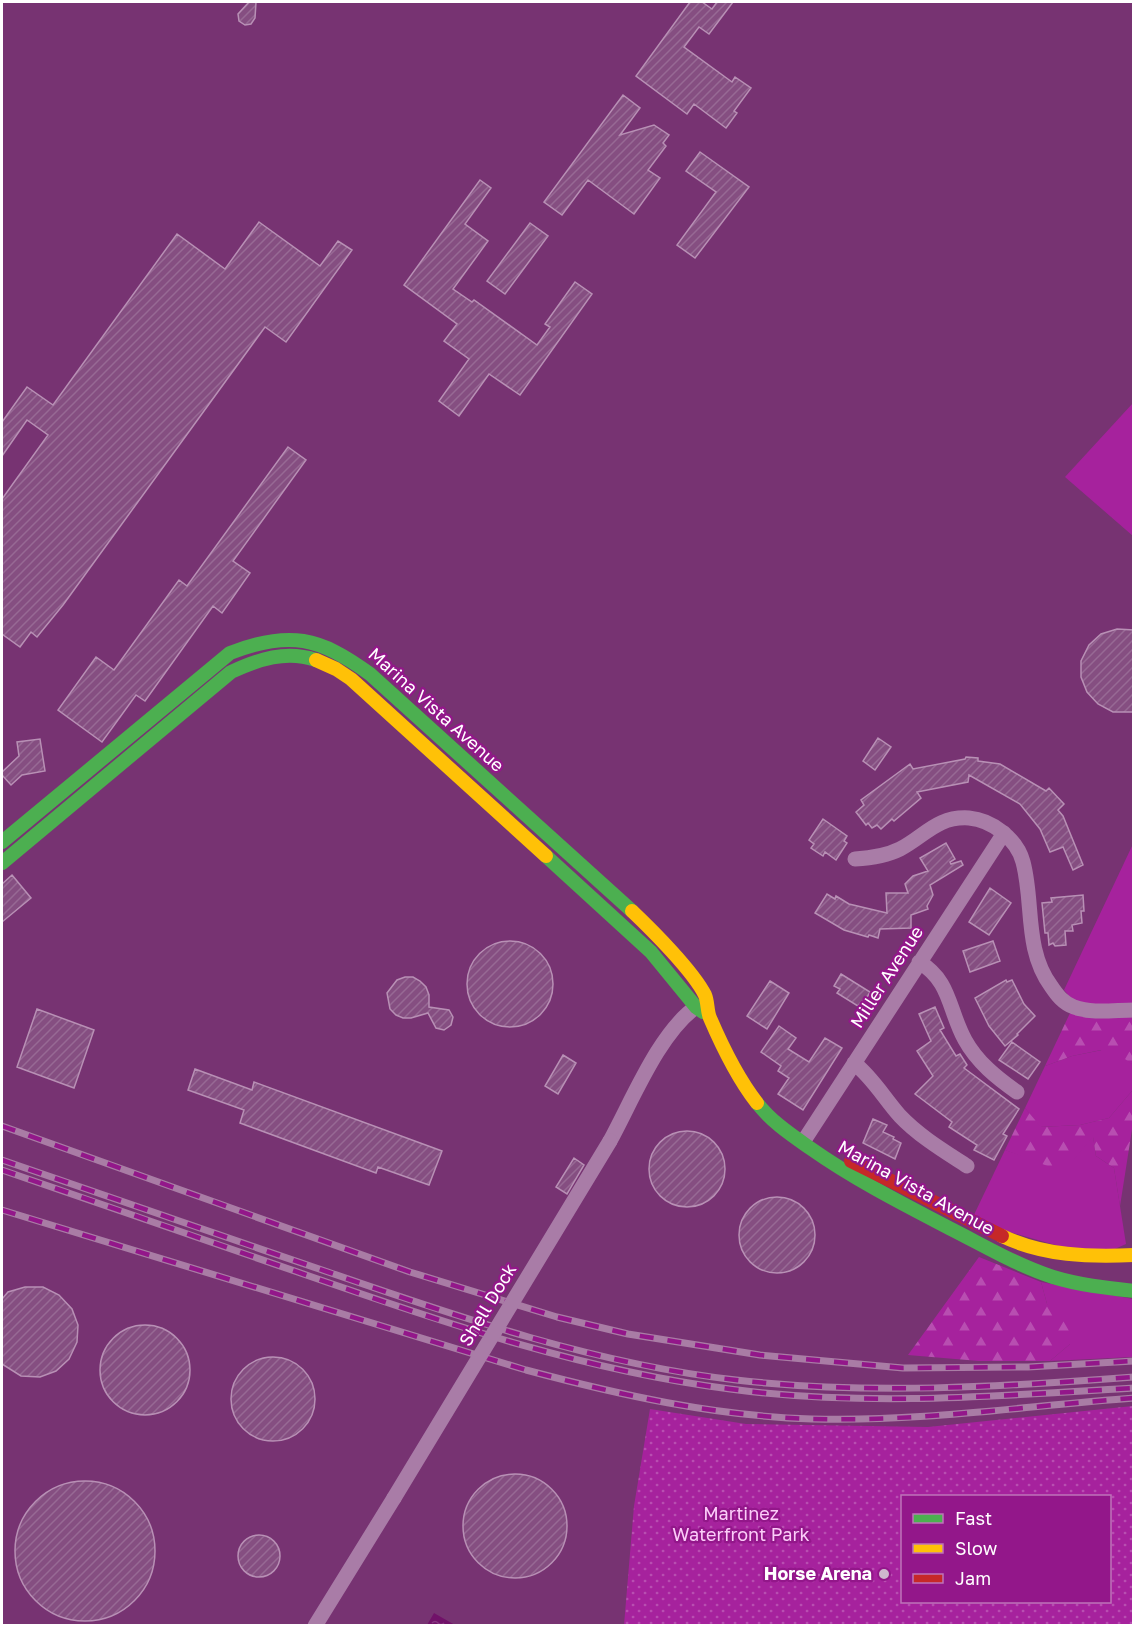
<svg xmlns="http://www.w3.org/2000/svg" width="1135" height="1627" font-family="'Golos Text',sans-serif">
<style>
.grass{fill:#a6229d}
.forest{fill:url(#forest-firs)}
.park{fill:url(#park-dots);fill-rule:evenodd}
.water{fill:url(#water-ripples)}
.building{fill:url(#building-hatch);stroke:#b890b5;stroke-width:1.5}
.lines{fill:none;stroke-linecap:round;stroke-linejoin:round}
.street{stroke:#a97ca7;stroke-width:15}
.fast{stroke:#4caf50;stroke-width:14}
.slow{stroke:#ffc107;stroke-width:14}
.jam{stroke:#c62828;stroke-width:14}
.rail-casing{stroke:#a97ca5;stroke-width:7}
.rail{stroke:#93178a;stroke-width:4.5;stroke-dasharray:14;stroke-linecap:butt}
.street-bridge{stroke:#a97ca7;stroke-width:15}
.poi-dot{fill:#cfb8ce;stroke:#93178a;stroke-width:2}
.labels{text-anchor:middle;stroke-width:4.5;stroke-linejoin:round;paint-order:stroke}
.street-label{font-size:18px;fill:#fff;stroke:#93178a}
.park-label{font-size:18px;fill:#fccdf9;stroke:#93178a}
.poi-label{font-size:18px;font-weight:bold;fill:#fff;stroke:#93178a;text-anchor:end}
</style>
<defs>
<pattern id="forest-firs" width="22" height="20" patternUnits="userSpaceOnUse" patternTransform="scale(1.5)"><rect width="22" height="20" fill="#a6229d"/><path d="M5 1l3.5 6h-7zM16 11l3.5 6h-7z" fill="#b84eb1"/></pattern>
<pattern id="park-dots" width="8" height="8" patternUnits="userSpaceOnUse" patternTransform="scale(1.5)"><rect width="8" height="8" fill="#a6229d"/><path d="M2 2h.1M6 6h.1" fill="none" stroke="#b84eb1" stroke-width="1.8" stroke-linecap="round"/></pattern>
<pattern id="water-ripples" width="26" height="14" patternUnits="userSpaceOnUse" patternTransform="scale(1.5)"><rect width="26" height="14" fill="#711269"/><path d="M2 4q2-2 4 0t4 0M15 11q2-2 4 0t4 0" fill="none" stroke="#863680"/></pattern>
<pattern id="building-hatch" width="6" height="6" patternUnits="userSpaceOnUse" patternTransform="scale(1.5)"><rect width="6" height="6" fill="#854e81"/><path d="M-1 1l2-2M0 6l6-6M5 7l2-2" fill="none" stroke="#976994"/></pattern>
</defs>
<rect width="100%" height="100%" fill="#773372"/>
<!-- grass -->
<path class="grass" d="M1133,403V536L1065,477Z
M1133,844V1007L1075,1003L1064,990Z
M1102,1050L1125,1058L1133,1065V1092L1132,1091L1109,1118L1080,1125L1040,1127L1025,1108L1045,1066L1072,1056Z
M1093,1136L1096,1156L1114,1168L1126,1244L1097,1257L971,1221L1005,1150L1026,1157L1073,1160Z
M1041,1282L1133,1299V1357L1050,1361L1070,1344L1047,1304Z"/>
<!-- forest -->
<path class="forest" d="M1071,1011L1133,1016V1065L1125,1059L1108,1068L1101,1050L1072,1056L1045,1066Z
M1132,1091L1133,1092V1123L1120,1206L1114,1168L1096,1156L1093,1137L1073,1161L1053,1168L1005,1150L1025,1108L1041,1127L1080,1125L1109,1118Z
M979,1257L1041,1282L1047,1304L1078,1323L1070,1344L1050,1361H979L908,1355Z"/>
<!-- park -->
<path class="park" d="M1133,1406V1625H624L634,1506L650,1409L746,1424L928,1427ZM902,1496H1110V1602H902Z"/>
<!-- water -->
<path class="water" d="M434,1613L455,1625H427Z"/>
<!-- building -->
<path class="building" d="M249,2H256L255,18L251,24L245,25L239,21L238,14Z
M690,2H702L712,9L717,2H733L709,34L699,27L684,47L732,82L735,77L751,88L734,111L737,113L726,128L694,104L687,114L636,76Z
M623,95L640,108L620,135L654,125L669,135L663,143L666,146L648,170L660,178L634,214L588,180L562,215L544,202Z
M700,152L749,187L695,258L677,245L716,192L686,171Z
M480,180L491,188L465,224L488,241L453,289L472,302L474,300L537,345L550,327L545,324L575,282L592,294L520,395L489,374L459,416L439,401L469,359L444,341L457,324L404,285Z
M259,222L320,266L338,241L352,250L286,342L265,327L63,605L37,637L31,632L20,647L2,634V499L48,435L27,420L2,456V422L27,387L53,405L177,234L225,269Z
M530,223L548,236L505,294L487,281Z
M288,447L306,460L233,561L250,573L222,613L213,606L145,701L136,695L102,742L58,710L96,657L114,670L179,580L187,586Z
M1117,629L1134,630V712H1113L1098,704L1087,692L1081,677V661L1089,645L1101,634Z
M878,738L891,747L875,770L863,761Z
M40,739L45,771L22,775L11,785L2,775V772L19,756L17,742Z
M966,757L978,758V761L1000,764L1046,791L1049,788L1064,804L1058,810L1063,816L1083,865L1073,870L1063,847L1050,852L1040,829L1020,804L969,775L968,782L917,792L921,798L894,821L892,819L881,829L877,825L872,828L868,823L866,825L856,812L864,805L861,800L910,764L913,769L965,759Z
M823,819L847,836L844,841L847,843L836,860L825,852L823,856L811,848L814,844L809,840Z
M946,843L955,859L950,862L951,864L961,861L963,865L930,885L933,895L927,906L928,909L911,915V928L880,929L878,938L869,935L868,937L844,930L815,913L827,894L835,899L836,896L849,904L887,913L886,893H908L905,884L913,876L928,871L920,858Z
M12,875L31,898L2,922V884Z
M990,888L1011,903L989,935L969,922Z
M1083,895L1084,911H1081L1082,923L1072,925L1073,931H1065L1066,945L1055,946L1053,943L1049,945L1048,933H1045L1042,903L1052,902L1051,898Z
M993,941L1000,961L970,972L963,951Z
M467 984a43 43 0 1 1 86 0a43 43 0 1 1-86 0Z
M841,974L870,992L861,1008L837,993L840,989L834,986Z
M405,977H413L420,981L426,987L429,995V1007L449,1010L453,1017L451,1025L444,1030L436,1028L428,1013L411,1018H403L396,1015L390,1009L387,993L397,980Z
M1006,980L1007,982L1012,980L1024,1004L1035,1016L1017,1034L1018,1035L1005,1046L989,1026L975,998Z
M770,981L789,993L767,1029L747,1016Z
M935,1007L944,1028L940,1030L956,1056L960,1054L967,1065L964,1068L1019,1109L1003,1134L1007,1136L994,1160L974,1150L977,1145L949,1127L952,1122L915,1094L933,1076L917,1051L931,1041L919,1014Z
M37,1009L94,1030L74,1088L17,1067Z
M779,1026L796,1038L788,1049L809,1062L825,1038L842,1048L803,1110L778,1094L789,1078L778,1071L781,1066L761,1052Z
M1012,1042L1040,1062L1028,1079L999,1060Z
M563,1055L576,1063L558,1094L545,1086Z
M195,1069L252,1090L254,1082L442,1151L429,1185L378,1167L376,1173L240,1123L244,1110L188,1090Z
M873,1119L887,1125L883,1132L894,1137L893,1139L901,1143L895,1159L863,1143Z
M649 1169a38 38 0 1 1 76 0a38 38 0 1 1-76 0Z
M574,1158L584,1165L567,1194L556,1187Z
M739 1235a38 38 0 1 1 76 0a38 38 0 1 1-76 0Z
M25,1287H43L59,1295L72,1309L78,1325L77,1342L69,1359L56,1371L40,1377L21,1376L2,1364V1299L8,1292Z
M100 1370a45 45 0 1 1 90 0a45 45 0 1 1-90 0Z
M231 1399a42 42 0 1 1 84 0a42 42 0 1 1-84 0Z
M463 1526a52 52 0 1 1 104 0a52 52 0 1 1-104 0Z
M15 1551a70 70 0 1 1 140 0a70 70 0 1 1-140 0Z
M238 1556a21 21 0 1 1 42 0a21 21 0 1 1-42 0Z"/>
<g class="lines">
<!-- street -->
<path class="street" d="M855,859C871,858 886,856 900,849C925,836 937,816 969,818C992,820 1017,839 1023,862C1034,903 1024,949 1051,986C1057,995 1063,1003 1074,1007C1092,1014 1115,1010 1134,1010
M919,962C951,981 948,1009 965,1040C977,1062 997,1078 1017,1092
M854,1063C873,1078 884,1098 900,1116C919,1136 944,1151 967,1166
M610,1141C632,1101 659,1033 696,1007
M803,1142L1004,833
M315,1626L394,1498"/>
<!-- fast -->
<path class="fast" d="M2,842L230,653C289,630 320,637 370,674L632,911
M546,856L651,952L696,1007L703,1012
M2,863L231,672C259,659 286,650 316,660
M757,1103C772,1122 790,1134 810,1148C854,1179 901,1203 949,1228C983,1245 1016,1265 1053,1277C1079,1285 1107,1288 1134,1291"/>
<!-- slow -->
<path class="slow" d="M316,660L336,669L351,679L546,856
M632,911C652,930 693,971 705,995C708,1002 707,1011 710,1018C722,1046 739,1080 757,1103
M1002,1236C1044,1256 1089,1257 1134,1255"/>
<!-- jam -->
<path class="jam" d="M851,1161L1002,1236"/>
<!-- rail casing -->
<g class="rail-casing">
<path id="rail" d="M2,1126L410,1272L557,1317L628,1334L760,1355L903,1368L1028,1367L1134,1361
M2,1160C110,1197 219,1235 328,1272C461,1318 596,1364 736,1380C868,1395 1001,1387 1134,1377
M2,1170C105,1205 208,1241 312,1277C448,1324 586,1371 730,1389C864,1407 999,1396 1134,1388
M2,1210L526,1370C620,1395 714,1416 812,1419C919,1422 1026,1406 1134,1398"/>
</g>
<!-- rail -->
<use href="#rail" class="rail"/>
<!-- street-bridge -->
<path class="street-bridge" d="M394,1498L610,1141"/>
</g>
<!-- markers -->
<circle class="poi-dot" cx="884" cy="1574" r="6"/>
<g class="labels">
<!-- street labels -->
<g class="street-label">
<text transform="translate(436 710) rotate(42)" y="6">Marina Vista Avenue</text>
<text transform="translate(887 977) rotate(-57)" y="6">Miller Avenue</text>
<text transform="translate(916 1188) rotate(29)" y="6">Marina Vista Avenue</text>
<text transform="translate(488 1305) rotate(-59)" y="6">Shell Dock</text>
</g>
<!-- park labels -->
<g class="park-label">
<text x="741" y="1520">Martinez<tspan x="741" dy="21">Waterfront Park</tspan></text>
</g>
<!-- poi labels -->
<g class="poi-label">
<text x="872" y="1580">Horse Arena</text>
</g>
</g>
<!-- border -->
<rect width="1135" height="1627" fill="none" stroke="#ffffff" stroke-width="6"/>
<!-- legend -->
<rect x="901" y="1495" width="210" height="108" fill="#93178a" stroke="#be74b9" stroke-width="1.5"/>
<rect x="913" y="1514" width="30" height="9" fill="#4caf50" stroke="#be74b9" stroke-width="1.5"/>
<text x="955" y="1525" font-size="18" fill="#ffffff">Fast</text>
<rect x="913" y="1544" width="30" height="9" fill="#ffc107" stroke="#be74b9" stroke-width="1.5"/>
<text x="955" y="1555" font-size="18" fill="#ffffff">Slow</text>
<rect x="913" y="1574" width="30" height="9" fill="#c62828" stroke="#be74b9" stroke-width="1.5"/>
<text x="955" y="1585" font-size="18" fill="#ffffff">Jam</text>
</svg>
